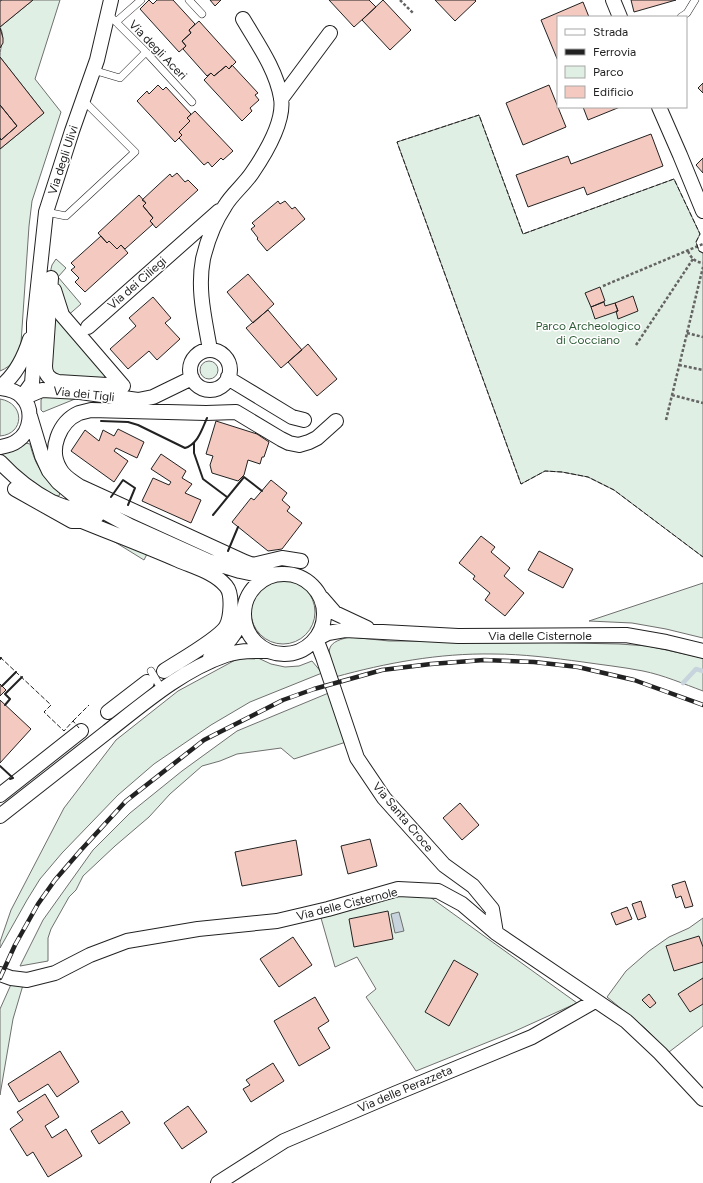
<svg xmlns="http://www.w3.org/2000/svg" width="703" height="1183" font-family="Figtree,sans-serif">
<style>
.green{fill:#e0efe3;stroke:#6f6f6f}
.water{fill:#c7d3dd;stroke:#6f6f6f}
.lines{fill:none;stroke-linecap:round;stroke-linejoin:round}
.stream{stroke:#c7d3dd;stroke-width:4.5}
.building{fill:#f3c9c0;stroke:#222}
.lane-casing{stroke:#222;stroke-width:8}
.street-casing{stroke:#222;stroke-width:16}
.path{stroke:#646464;stroke-width:2.5;stroke-dasharray:3 2;stroke-linecap:butt}
.lane{stroke:#fff;stroke-width:7}
.street{stroke:#fff;stroke-width:14}
.rail-casing{stroke:#222;stroke-width:4.5}
.rail{stroke:#fff;stroke-width:3;stroke-dasharray:9;stroke-linecap:butt}
.fence{stroke:#222;stroke-width:1;stroke-dasharray:5 2;stroke-linecap:butt}
.wall{stroke:#222;stroke-width:2}
.labels{text-anchor:middle;stroke-width:3;stroke-linejoin:round;paint-order:stroke}
.street-label{font-size:12px;fill:#222;stroke:#fff}
.park-label{font-size:12px;fill:#2f5e38;stroke:#fff}
</style>
<rect width="100%" height="100%" fill="#fff"/>
<!-- green -->
<path class="green" d="M33,0H60L35,79L61,112L32,201L29,226L21,343C18,356 13,366 0,371V149L44,113L0,57C0,44 6,39 0,27Z
M479,115L523,234L674,179L700,234L696,242L699,251L703,253V557L614,490L588,477L562,472L545,471L521,484L397,142Z
M56,259L66,268L58,277L81,304L65,318L123,386L58,382L45,366L51,269L52,265Z
M200 370a9 9 0 1 1 18 0a9 9 0 1 1-18 0Z
M43,396L75,399L43,412L41,410V400Z
M0,399C25,403 25,434 0,436Z
M26,443L30,444C36,468 43,475 60,492L59,496C41,493 13,469 2,454L4,452Z
M110,539L150,548L144,560Z
M251 612a32 32 0 1 1 64 0a32 32 0 1 1-64 0Z
M703,583V638L666,629L632,623L589,621Z
M350,637L389,641H478L619,644L648,646L703,658V691C684,684 663,675 643,671C623,667 603,665 583,662C553,658 523,654 493,654C439,653 386,663 335,677C329,653 321,643 350,637Z
M239,658H258L271,664L285,667L299,666L312,661L322,673L250,702L211,725L154,764L118,795L62,853L40,879L27,900L0,948V942L11,910L64,808L116,740L178,691Z
M331,692L346,742L294,759L281,748L237,754L220,761L202,766L170,794L149,817L115,846L83,876L76,890L69,897L51,929L48,938V961L20,966L43,920L93,850L130,813L182,771L237,731Z
M403,895L430,897L577,1003L513,1032L416,1071L366,997L376,989L357,957L335,967L321,918Z
M703,918V1026L669,1052L646,1029L607,997L626,971L649,951L669,937L689,928Z
M13,980L23,985L13,1019L0,1095V1009Z"/>
<!-- water -->
<path class="water" d="M399,912L404,931L395,933L391,914Z"/>
<g class="lines">
<!-- stream -->
<path class="stream" d="M683,683L696,669L703,671"/>
</g>
<!-- building -->
<path class="building" d="M2,0H33L0,27V1Z
M149,0L153,4L157,0H173L195,24L189,30L191,33L182,41L186,46L179,52L140,9Z
M210,0H221L215,6Z
M329,0H369L376,7L354,27Z
M383,0L411,30L390,50L362,20Z
M435,0H475L476,1L455,21Z
M631,0H676L634,12Z
M583,2L589,17H558V61L541,20Z
M199,21L236,62L229,69L226,66L214,76L211,73L207,76L183,49L186,46L182,41L191,33L189,30Z
M0,28L3,38V43L0,48Z
M0,57L44,113L0,149V138L1,140L17,126L0,105Z
M232,65L258,93L255,95L259,100L250,108L252,111L242,121L204,80L211,73L214,76L226,66L229,69Z
M703,83V93L698,88Z
M158,85L163,90L166,87L191,114L187,118L190,121L179,132L182,135L175,142L137,101L147,91L149,94Z
M549,85L566,127L523,145L506,103Z
M0,105L17,126L1,140L0,138Z
M583,107H620L588,120Z
M195,111L233,151L223,160L221,158L212,167L208,162L204,165L179,138L182,135L179,132L190,121L187,118Z
M651,134L663,166L587,195L584,187L528,207L516,175L568,156L571,164Z
M703,158V173L696,165Z
M177,173L185,182L188,180L198,190L156,228L150,221L153,218L143,206L146,203L142,200L170,174L172,177Z
M139,195L146,203L143,206L153,218L150,221L153,224L125,249L121,245L117,249L109,241L107,243L98,233Z
M278,201L280,204L285,201L292,209L295,207L305,219L267,251L257,239L258,238L251,229L255,226L252,223Z
M101,236L107,243L109,241L117,249L121,245L128,253L85,292L75,282L79,278L71,270L75,267L71,263Z
M248,274L274,304L253,323L227,292Z
M600,287L605,301L591,307L585,293Z
M633,296L638,311L618,319L616,311H618L615,303Z
M153,297L171,318L165,323L180,339L157,360L149,351L128,369L110,349L136,326L129,318Z
M604,302L605,306L615,303L618,311L595,319L591,307Z
M268,310L302,350L281,368L246,328Z
M308,344L337,379L317,396L288,362Z
M216,421L257,434L269,442L264,457H262L260,464L248,460L244,475L238,481L212,473L210,465L213,456L206,454Z
M118,429L144,442L137,458L116,448L114,451L128,461L114,482L71,451L85,430L99,441L103,430L114,436Z
M161,454L186,471L182,478L192,484L185,493L201,500L191,523L142,501L153,478L169,485L171,482L151,469Z
M271,480L287,493L282,500L290,507L287,511L302,523L282,549L268,551L232,522L251,498L254,500Z
M481,536L495,547L491,552L510,568L504,576L524,593L505,616L485,600L490,593L473,579L475,576L459,563Z
M539,551L573,569L563,588L528,570Z
M0,684L6,690L0,696Z
M0,700L31,729L0,763Z
M460,803L479,825L462,840L443,818Z
M370,839L377,866L348,874L341,846Z
M296,840L302,875L242,886L235,852Z
M685,881L693,906L685,908L681,896L676,898L672,885Z
M641,901L646,917L638,920L632,904Z
M627,907L632,919L616,925L611,913Z
M388,911L393,939L354,947L349,919Z
M699,936L703,947V962L674,971L666,946Z
M293,937L312,965L279,987L260,959Z
M454,960L478,974L449,1026L425,1012Z
M703,978V1004L690,1012L678,994Z
M649,994L656,1003L650,1008L642,1000Z
M315,997L329,1021L318,1028L330,1048L299,1066L274,1021Z
M60,1051L79,1082L57,1097L48,1084L19,1102L8,1084Z
M273,1063L284,1081L251,1102L243,1089L250,1085L246,1080Z
M45,1094L59,1117L45,1126L52,1138L66,1129L82,1156L48,1177L33,1152L27,1156L10,1129L23,1120L17,1112Z
M188,1106L207,1132L182,1149L164,1123Z
M122,1111L130,1123L99,1144L91,1131Z"/>
<g class="lines">
<!-- lane casing -->
<g class="lane-casing">
<path id="lane" d="M189,0L202,14
M108,14L146,52L192,102
M681,17L687,13L695,0
M116,22L141,0
M93,70L120,78L146,52
M46,212L66,216L135,152L83,100
M151,671L162,690"/>
</g>
<!-- street casing -->
<g class="street-casing">
<path id="street" d="M613,0L620,17
M281,99L330,33
M659,107L680,155L703,211
M51,278L45,366C45,375 49,379 58,382L123,386
M54,290L62,315L123,386
M88,327L219,211
M210,350C205,320 197,290 203,259C207,242 215,221 225,206C232,194 244,185 252,173C265,154 285,122 281,98C276,69 257,43 243,19
M190 370a20 20 0 1 1 40 0a20 20 0 1 1-40 0Z
M228,377L231,380L292,417L304,420
M0,387C16,375 24,358 30,339
M0,388C8,389 17,391 22,397C34,409 31,432 17,441C12,445 6,446 0,447
M22,397L32,383L34,358V323L46,212L72,131L97,60L111,0
M23,398L42,390L80,392L138,400L153,397L192,378
M30,416L42,456L49,471L58,482L75,496L130,526L208,561L240,571L259,575L282,574
M0,462C15,478 33,492 52,502C66,508 82,512 97,516
M15,489L72,521H82C114,534 146,546 178,560C194,567 214,572 226,586C233,594 231,618 226,627C217,640 179,661 164,671
M301,561L282,558L253,565L245,562L79,486C72,481 64,477 60,469C48,450 59,422 79,413C83,412 87,411 91,410L206,413L236,412L281,439L289,443L299,445L309,442L317,438L336,421
M244 614a40 40 0 1 1 80 0a40 40 0 1 1-80 0Z
M322,598L335,613L367,628
M316,639L328,633L345,630L458,636L626,635L666,642L703,651
M316,639L323,657L357,758L384,798L444,865L473,886L492,909L496,933
M210,658C227,644 237,635 244,613
M108,712L147,682
M0,795L81,731
M0,816C36,788 71,760 107,732C144,703 182,670 226,655C240,650 254,651 268,651
M0,974L11,978L27,980L55,973L90,955L127,941L198,929L277,921L328,909L398,889L438,891L462,904L496,933L626,1021L660,1053L703,1099
M218,1183L284,1141L394,1094L532,1037L595,1001"/>
</g>
<!-- path -->
<path class="path" d="M400,0L413,13
M688,251C691,258 695,262 703,263
M603,286L703,244
M687,333L703,337
M636,345L693,259
M679,365L703,370
M672,395L703,403
M666,420L703,267"/>
<!-- lane -->
<use href="#lane" class="lane"/>
<!-- street -->
<use href="#street" class="street"/>
<!-- rail casing -->
<g class="rail-casing">
<path id="rail" d="M0,978L15,945L38,904L55,880L81,850L126,801L204,740L283,700L314,689L382,670L431,664L484,660L534,662L578,667L634,680L703,705"/>
</g>
<!-- rail -->
<use href="#rail" class="rail"/>
<!-- fence -->
<path class="fence" d="M703,253L699,251L696,242L700,234L674,179L523,234L479,115L397,142L521,484L545,471L562,472L588,477L614,490L703,557
M0,657L51,705L44,712L64,731L73,721L79,728
M73,721L89,705"/>
<!-- wall -->
<path class="wall" d="M101,421L128,422L138,425L185,448C198,444 202,429 207,418
M194,443V453L203,479L227,497
M111,497L123,480L135,488L128,505
M213,515L244,477L262,491
M228,551L238,527
M0,659L1,658
M2,686L16,672
M5,705L10,699L5,694L22,677
M0,766L13,778L10,779"/>
</g>
<g class="labels">
<!-- street labels -->
<g class="street-label">
<text transform="translate(158 50) rotate(46)" y="4">Via degli Aceri</text>
<text transform="translate(63 160) rotate(-72)" y="4">Via degli Ulivi</text>
<text transform="translate(137 283) rotate(-41)" y="4">Via dei Ciliegi</text>
<text transform="translate(84 394) rotate(6)" y="4">Via dei Tigli</text>
<text x="540" y="640">Via delle Cisternole</text>
<text transform="translate(403 817) rotate(50)" y="4">Via Santa Croce</text>
<text transform="translate(347 904) rotate(-14)" y="4">Via delle Cisternole</text>
<text transform="translate(405 1089) rotate(-23)" y="4">Via delle Perazzeta</text>
</g>
<!-- park labels -->
<g class="park-label">
<text x="588" y="330">Parco Archeologico<tspan x="588" dy="14">di Cocciano</tspan></text>
</g>
</g>
<!-- legend -->
<rect x="557" y="16" width="130" height="92" fill="#ffffff" stroke="#a7a7a7"/>
<rect x="565" y="29" width="20" height="6" fill="#ffffff" stroke="#a7a7a7"/>
<text x="593" y="36" font-size="12" fill="#222222">Strada</text>
<rect x="565" y="49" width="20" height="6" fill="#222222" stroke="#a7a7a7"/>
<text x="593" y="56" font-size="12" fill="#222222">Ferrovia</text>
<rect x="565" y="66" width="20" height="12" fill="#e0efe3" stroke="#a7a7a7"/>
<text x="593" y="76" font-size="12" fill="#222222">Parco</text>
<rect x="565" y="86" width="20" height="12" fill="#f3c9c0" stroke="#a7a7a7"/>
<text x="593" y="96" font-size="12" fill="#222222">Edificio</text>
</svg>
